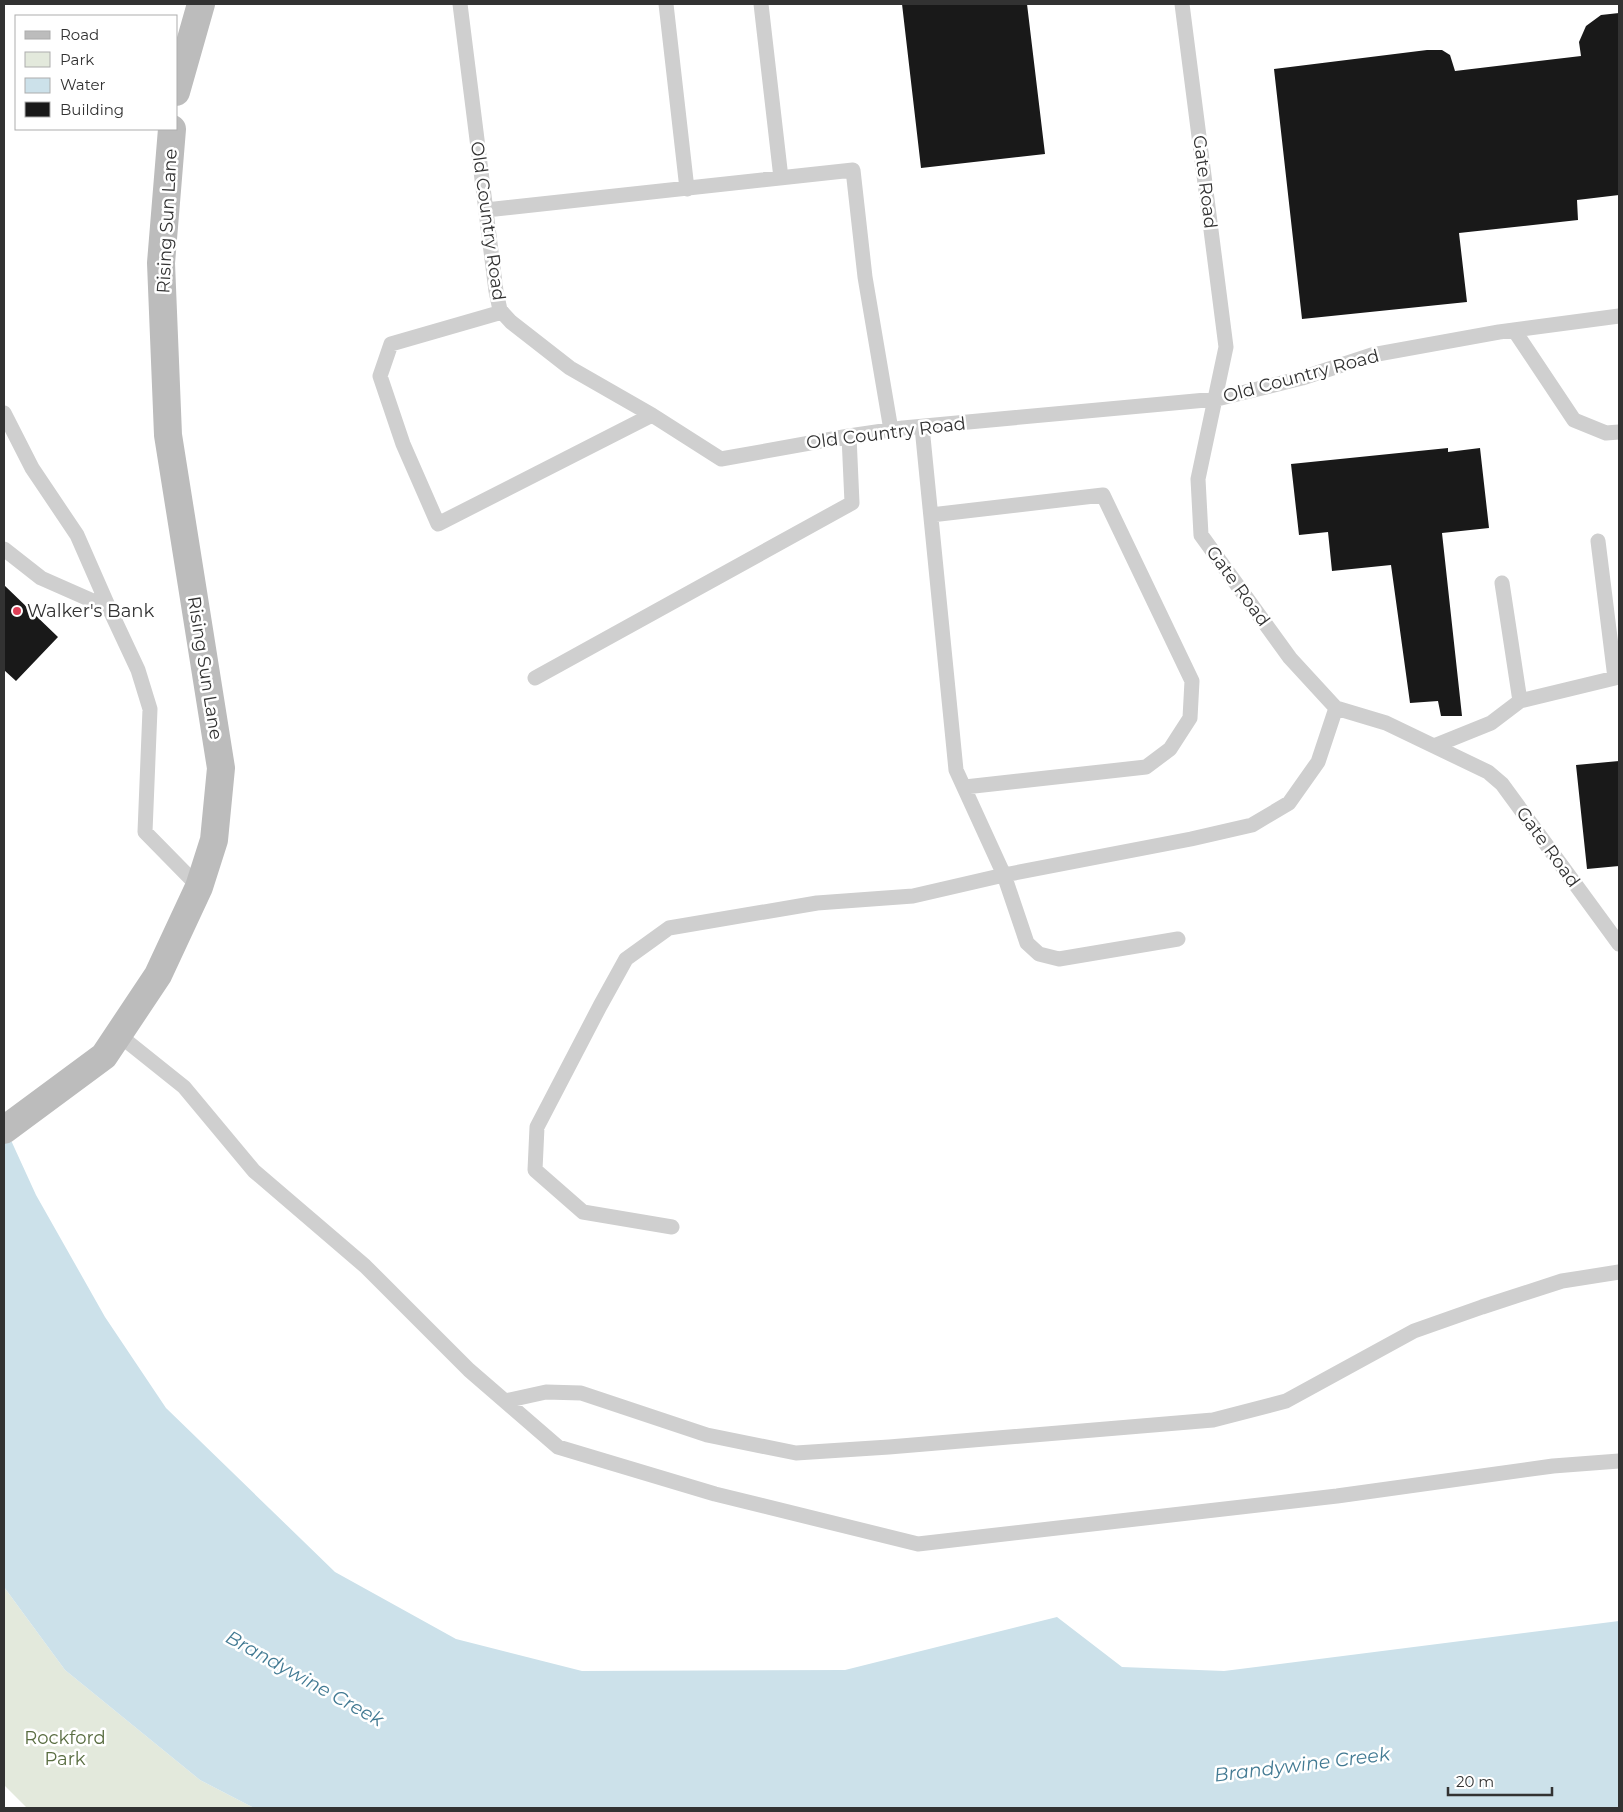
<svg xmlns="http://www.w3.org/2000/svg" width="1623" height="1812" font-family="Montserrat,sans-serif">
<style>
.green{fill:#e3e9dc}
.water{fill:#cce1ea}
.building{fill:#191919}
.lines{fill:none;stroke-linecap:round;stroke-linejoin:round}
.lane{stroke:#cfcfcf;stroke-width:15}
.secondary{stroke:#bcbcbc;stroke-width:28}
.poi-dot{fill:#df3f57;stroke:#fff;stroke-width:2}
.labels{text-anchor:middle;stroke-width:5;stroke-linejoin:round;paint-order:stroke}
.street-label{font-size:18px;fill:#323232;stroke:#fff}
.poi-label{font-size:18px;fill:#323232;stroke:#fff;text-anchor:start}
.park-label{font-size:18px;fill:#596d41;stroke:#fff}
.water-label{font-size:19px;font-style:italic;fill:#427a93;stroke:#fff}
</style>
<rect width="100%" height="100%" fill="#fff"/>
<!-- green -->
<path class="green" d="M4,1587L65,1670L200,1780L254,1808H27L4,1785Z"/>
<!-- water -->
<path class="water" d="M4,1125L36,1195L105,1317L166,1408L335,1572L456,1639L582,1671L845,1670L1057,1617L1122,1667L1224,1671L1619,1621V1808H254L200,1780L65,1670L4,1587Z"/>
<!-- building -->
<path class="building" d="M902,4H1027L1045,154L921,168Z
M1619,13V195L1577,200L1578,220L1459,233L1467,302L1302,319L1274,69L1427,50H1442L1450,55L1455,71L1581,56L1579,42L1586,26L1601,15Z
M1448,448V452L1480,448L1489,528L1442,533L1462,716H1441L1438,701L1410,703L1391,565L1332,571L1328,532L1299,535L1291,464Z
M4,585L58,637L16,681L4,670Z
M1619,761V866L1587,869L1576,765Z"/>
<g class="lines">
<!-- lane -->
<path class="lane" d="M460,4L496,291L500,310L511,322L570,368L652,415L721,459L849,436L903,428L1217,399L1302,378L1372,355L1499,332L1619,316
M666,4L687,189
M761,4L781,178
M1182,4L1226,347L1198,479L1201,535L1290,658L1336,708L1386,723L1488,772L1502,784L1619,944
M486,210L853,170L865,277L891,430
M502,312L391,344L380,376L403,444L438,524L652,415
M1514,330L1574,420L1606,433L1619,432
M4,413L32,468L77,535L109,608L138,670L150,709L145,832L199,887
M922,427L956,770L1004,875L1027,943L1039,954L1059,959L1178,939
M931,515L1103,495L1192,681L1190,718L1170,749L1146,767L965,787
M4,549L41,578L109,608
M1502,583L1520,701
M535,678L852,503L849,436
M1434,746L1491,723L1520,701L1615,678L1598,541
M119,1035L184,1087L254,1171L365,1266L469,1370L558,1447L715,1494L918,1544L1337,1496L1553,1466L1619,1461
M672,1227L583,1212L535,1170L537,1127L600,1006L626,959L669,928L817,903L913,896L1004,875L1191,839L1252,825L1289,803L1318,762L1336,708
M505,1401L546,1392L581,1393L707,1435L796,1453L889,1447L1213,1420L1286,1401L1414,1331L1482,1307L1562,1281L1619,1272"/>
<!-- secondary -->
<path class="secondary" d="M176,92L201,4
M4,1130L104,1056L158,975L199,887L214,840L221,768L168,435L161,263L172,129"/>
</g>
<!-- markers -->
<circle class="poi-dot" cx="17" cy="611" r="5"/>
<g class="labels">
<!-- street labels -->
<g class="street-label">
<text transform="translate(1205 182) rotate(83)" y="6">Gate Road</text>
<text transform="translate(167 221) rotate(-87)" y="6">Rising Sun Lane</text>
<text transform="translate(488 221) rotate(82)" y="6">Old Country Road</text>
<text transform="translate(1301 376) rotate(-15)" y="6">Old Country Road</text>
<text transform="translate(886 433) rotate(-7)" y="6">Old Country Road</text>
<text transform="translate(1238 586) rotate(54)" y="6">Gate Road</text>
<text transform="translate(205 668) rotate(81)" y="6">Rising Sun Lane</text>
<text transform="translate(1548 847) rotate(54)" y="6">Gate Road</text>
</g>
<!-- poi labels -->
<g class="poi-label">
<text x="27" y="617">Walker's Bank</text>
</g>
<!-- park labels -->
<g class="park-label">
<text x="65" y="1744">Rockford<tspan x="65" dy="21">Park</tspan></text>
</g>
<!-- water labels -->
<g class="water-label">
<text transform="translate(305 1678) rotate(29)" y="7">Brandywine Creek</text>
<text transform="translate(1302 1764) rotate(-7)" y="7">Brandywine Creek</text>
</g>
</g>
<!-- border -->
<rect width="1623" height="1812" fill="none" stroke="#323232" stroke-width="10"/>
<!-- legend -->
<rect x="15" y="15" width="162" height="115" fill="#ffffff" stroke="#adadad"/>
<rect x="25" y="31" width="25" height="8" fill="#bcbcbc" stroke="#adadad"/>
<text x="60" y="40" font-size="15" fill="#323232">Road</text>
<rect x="25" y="52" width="25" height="15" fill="#e3e9dc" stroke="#adadad"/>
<text x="60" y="65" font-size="15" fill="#323232">Park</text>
<rect x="25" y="78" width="25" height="15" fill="#cce1ea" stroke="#adadad"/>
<text x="60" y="90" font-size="15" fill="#323232">Water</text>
<rect x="25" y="102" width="25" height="15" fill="#191919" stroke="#adadad"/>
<text x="60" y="115" font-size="15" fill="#323232">Building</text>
<!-- scale -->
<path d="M1448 1787v8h104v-8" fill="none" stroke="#323232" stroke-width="2.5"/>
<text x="1456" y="1787" font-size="15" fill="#323232" stroke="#ffffff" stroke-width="4" paint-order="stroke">20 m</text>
</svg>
